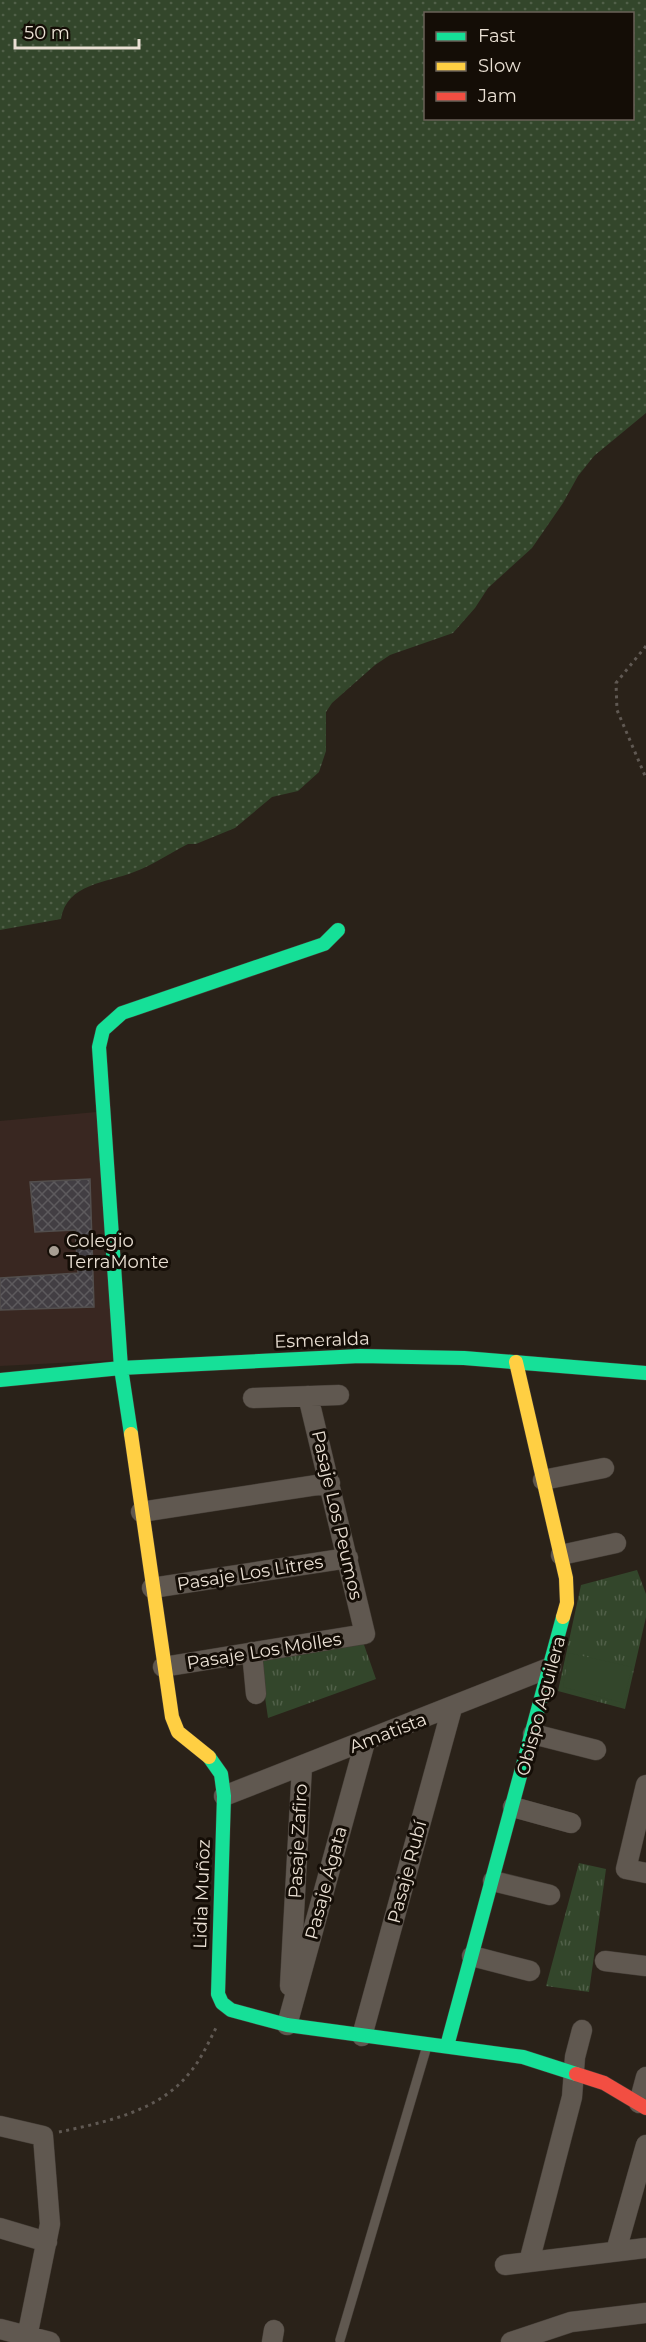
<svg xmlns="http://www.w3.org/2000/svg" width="646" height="2342" font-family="Montserrat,sans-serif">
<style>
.education{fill:#392721}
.grass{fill:url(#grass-dots);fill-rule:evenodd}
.park{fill:url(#park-tufts)}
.pitch{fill:#33462b}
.building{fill:url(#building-cross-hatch);stroke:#524e4d;stroke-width:1.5}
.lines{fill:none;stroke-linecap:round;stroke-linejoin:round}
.lane-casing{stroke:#453e37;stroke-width:10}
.street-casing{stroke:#453e37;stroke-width:21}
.fast-casing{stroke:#453e37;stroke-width:15}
.slow-casing{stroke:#453e37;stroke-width:15}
.jam-casing{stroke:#453e37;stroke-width:15}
.path{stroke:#605953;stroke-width:3;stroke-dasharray:3 4.5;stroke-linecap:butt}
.lane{stroke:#605850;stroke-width:9}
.street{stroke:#605850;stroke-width:20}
.fast{stroke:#16e098;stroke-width:14}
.slow{stroke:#ffcf43;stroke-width:14}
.jam{stroke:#f24e42;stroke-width:14}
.poi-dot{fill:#a79e93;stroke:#140d06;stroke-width:2}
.labels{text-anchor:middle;stroke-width:6;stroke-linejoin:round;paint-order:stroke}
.poi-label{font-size:18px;fill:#eae0d4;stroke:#140d06;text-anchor:start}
.street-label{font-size:18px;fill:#eae0d4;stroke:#140d06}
</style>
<defs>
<pattern id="grass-dots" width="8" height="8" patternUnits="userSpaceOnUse" patternTransform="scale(1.5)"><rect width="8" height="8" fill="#33462b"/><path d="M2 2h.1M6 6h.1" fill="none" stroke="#516049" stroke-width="1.8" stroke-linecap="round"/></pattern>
<pattern id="park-tufts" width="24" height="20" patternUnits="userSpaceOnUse" patternTransform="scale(1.5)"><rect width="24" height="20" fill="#33462b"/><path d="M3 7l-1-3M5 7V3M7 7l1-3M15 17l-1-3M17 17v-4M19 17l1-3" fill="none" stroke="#516049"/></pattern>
<pattern id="building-cross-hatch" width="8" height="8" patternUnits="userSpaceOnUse" patternTransform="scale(1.5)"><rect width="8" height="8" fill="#423e43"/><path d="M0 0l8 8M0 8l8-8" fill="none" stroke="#5d5a5d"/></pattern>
</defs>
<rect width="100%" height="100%" fill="#2a2219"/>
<!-- education -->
<path class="education" d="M96,1112L117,1360L0,1366V1121Z"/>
<!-- grass -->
<path class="grass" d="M0,0H646V413L594,456L578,476L563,503L532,548L488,588L475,608L453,633L390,655L375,665L332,703L326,712V751L319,772L298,791L272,797L235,828L196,844H188C170,853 153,865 134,872C107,883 67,883 61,919L0,930ZM426,14H632V118H426Z"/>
<!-- park -->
<path class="park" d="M637,1570L646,1594V1617L625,1709L558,1691L581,1585Z
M362,1639L376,1679L268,1718L259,1656Z
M579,1863L606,1869L589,1992L546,1986Z"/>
<!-- pitch -->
<path class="pitch" d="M569,1653L632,1667L623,1703L563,1687Z"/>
<!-- building -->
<path class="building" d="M90,1179L94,1307L0,1310V1278L78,1273L75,1230L35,1232L30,1182Z"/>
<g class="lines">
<!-- lane casing -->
<g class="lane-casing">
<path id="lane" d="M340,2340L427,2046"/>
</g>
<!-- street casing -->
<g class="street-casing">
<path id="street" d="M253,1398L339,1395
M543,1480L604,1468
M141,1512L330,1483
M561,1555L616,1543
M152,1588L348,1558
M252,1652L256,1694
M163,1667L365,1634L308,1396
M533,1734L596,1750
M646,1785L626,1869L646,1873
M224,1796L551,1667
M513,1807L571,1823
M493,1881L550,1895
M472,1956L530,1971
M605,1961L646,1966
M290,1986L302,1766
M287,2025L365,1742
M362,2036L452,1708
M639,2103L646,2077
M0,2126L43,2136L50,2224L26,2342
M0,2228L47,2242
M616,2251L646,2145
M529,2262L572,2097L575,2057L582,2030
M505,2265L646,2248
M0,2329L50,2342
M272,2342L274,2330
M511,2342L571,2322L646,2313"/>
</g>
<!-- fast casing -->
<g class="fast-casing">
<path id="fast" d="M0,1380L121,1368L360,1356L464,1358L646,1373
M131,1434L121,1368L99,1047L103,1030L122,1013L324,944L338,930
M209,1757L221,1774L224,1796L218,1994L222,2003L231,2010L287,2025L523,2057L576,2074
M447,2046L563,1617"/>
</g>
<!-- slow casing -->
<g class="slow-casing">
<path id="slow" d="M516,1362L566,1578L567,1603L563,1617
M131,1434L172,1717L178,1732L209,1757"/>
</g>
<!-- jam casing -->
<g class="jam-casing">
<path id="jam" d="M576,2074L604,2083L646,2108"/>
</g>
<!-- path -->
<path class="path" d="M646,646L616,683L617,710L646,778
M59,2132C106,2122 161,2111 191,2071C202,2058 209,2041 217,2026"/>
<!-- lane -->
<use href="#lane" class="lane"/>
<!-- street -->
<use href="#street" class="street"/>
<!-- fast -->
<use href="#fast" class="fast"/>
<!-- slow -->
<use href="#slow" class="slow"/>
<!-- jam -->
<use href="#jam" class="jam"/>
</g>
<!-- markers -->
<circle class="poi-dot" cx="54" cy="1251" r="6"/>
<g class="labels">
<!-- poi labels -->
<g class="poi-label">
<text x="66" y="1247">Colegio<tspan x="66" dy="21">TerraMonte</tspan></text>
</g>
<!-- street labels -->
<g class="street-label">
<text transform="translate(322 1340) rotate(-2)" y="6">Esmeralda</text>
<text transform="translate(337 1515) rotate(77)" y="6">Pasaje Los Peumos</text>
<text transform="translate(250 1573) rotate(-9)" y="6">Pasaje Los Litres</text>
<text transform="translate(264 1651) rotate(-9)" y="6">Pasaje Los Molles</text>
<text transform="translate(541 1706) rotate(-75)" y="6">Obispo Aguilera</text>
<text transform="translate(388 1733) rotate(-21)" y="6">Amatista</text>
<text transform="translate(298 1841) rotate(-87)" y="6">Pasaje Zafiro</text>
<text transform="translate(407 1872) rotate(-75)" y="6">Pasaje Rubí</text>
<text transform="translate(326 1883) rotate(-75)" y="6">Pasaje Ágata</text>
<text transform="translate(202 1894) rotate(-88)" y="6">Lidia Muñoz</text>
</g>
</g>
<!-- legend -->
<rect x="424" y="12" width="210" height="108" fill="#140d06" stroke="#6a6158" stroke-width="1.5"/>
<rect x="436" y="32" width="30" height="9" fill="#16e098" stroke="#6a6158" stroke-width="1.5"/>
<text x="478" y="42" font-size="18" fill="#eae0d4">Fast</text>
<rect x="436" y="62" width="30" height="9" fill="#ffcf43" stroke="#6a6158" stroke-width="1.5"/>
<text x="478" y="72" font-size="18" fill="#eae0d4">Slow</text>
<rect x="436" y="92" width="30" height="9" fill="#f24e42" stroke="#6a6158" stroke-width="1.5"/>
<text x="478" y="102" font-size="18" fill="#eae0d4">Jam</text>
<!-- scale -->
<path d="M15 39v9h124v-9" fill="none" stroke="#eae0d4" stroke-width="3"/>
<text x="24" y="39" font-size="18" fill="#eae0d4" stroke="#140d06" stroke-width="4.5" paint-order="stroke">50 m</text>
</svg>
